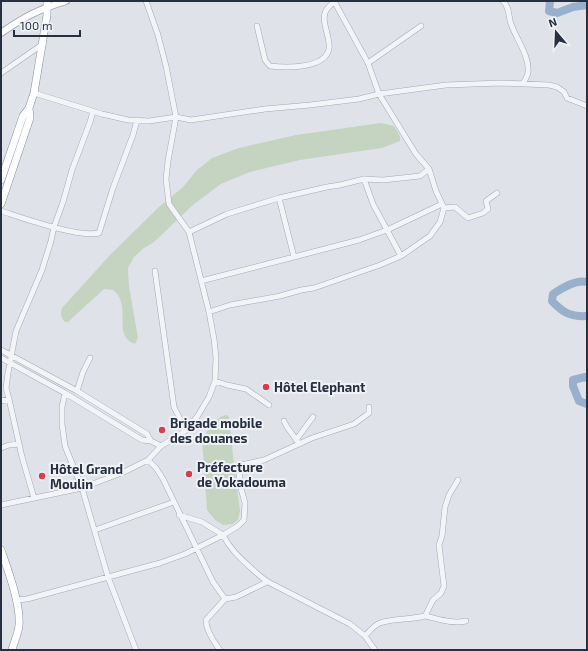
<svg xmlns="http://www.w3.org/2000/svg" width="588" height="651" font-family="'Exo 2',sans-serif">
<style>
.green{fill:#c5d4c0}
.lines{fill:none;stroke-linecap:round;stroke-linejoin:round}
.river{stroke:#98b0cb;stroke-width:8}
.minor-casing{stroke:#a4aab3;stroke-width:6}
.major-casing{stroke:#9ea7b6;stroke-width:8}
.highway-casing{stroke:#8690a1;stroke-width:8}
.minor{stroke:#f2f4f7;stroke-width:5}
.major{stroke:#fff;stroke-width:6}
.highway{stroke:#fff;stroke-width:7}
.poi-dot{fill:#d63d52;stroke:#eff2f7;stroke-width:1.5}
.labels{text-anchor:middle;stroke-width:4;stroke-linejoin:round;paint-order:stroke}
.poi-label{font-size:13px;font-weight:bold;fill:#273041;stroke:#eff2f7;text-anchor:start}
</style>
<rect width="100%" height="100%" fill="#dfe3e9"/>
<!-- green -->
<path class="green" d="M381,123L394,126L400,136V141L382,148L300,160L250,172L221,184L194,204L154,242L144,248L134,257L128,268L129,286L138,338L135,344C114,337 128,312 119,297C118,294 115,292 113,290L104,289L68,322H65C61,318 60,313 62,308L110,255L159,207L183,187L197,170L212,158L239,148L296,135Z
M227,415L229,417L234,465L240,511L238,520L233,524L223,525L215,520L207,510L202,440L212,423L222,416Z"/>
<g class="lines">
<!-- river -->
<path class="river" d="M550,1L549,11L557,13L573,7L587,5
M587,282C576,279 562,288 553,294L552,301C563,313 571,317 587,316
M587,378L585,377L573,380V386L579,401L587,404"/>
<!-- minor casing -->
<g class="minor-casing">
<path id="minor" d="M146,1L158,35L166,66L176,117L168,161L166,179L169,204L189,232
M503,1C510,8 508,15 511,24C516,38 530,57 528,72C528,76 525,80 523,83
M257,26L265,60L270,66C285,68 325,69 329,49C331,37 319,19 327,9C329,6 332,4 334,2
M368,63L421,26
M1,73L43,44
M34,93L102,114L128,120L149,121L176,117L191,120L265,109L310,105L359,99L379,94L446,85L501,83L549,85L557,87L564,92L567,98L587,106
M279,198L294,257L359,240L387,230L373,204L364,179
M444,208L455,207L468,218L483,213L488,209L486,201L497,193
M1,211C23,218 79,238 99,233L113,188L133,135L137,120
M401,256L387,230L442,204
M155,271L174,407L181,421L184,432
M201,281L294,257
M209,312L189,232L227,214L279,198L327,187L340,185L364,179L383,180L420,176L429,169
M1,350L77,391L147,434L151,441
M1,358L65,393L142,440L151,441L161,446
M215,381L227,385L246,389L269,405
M77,391L83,372L90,358
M65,393L62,407V424L65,446L82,488L108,577L136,650
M1,401L9,399
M369,407V413L354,424L312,438L264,460L241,465L239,469L240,485L245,503L244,520L238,526L223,535C230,549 240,558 251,568C259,575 264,581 274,585L350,624L365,636L375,650
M284,421L287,427L298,442
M296,440L313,417
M1,448L9,445L19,444
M148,460L156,468L163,479L213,582L225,599L236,597L267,582
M34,498L22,457L9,399L6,388L8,373L16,331L42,270L51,241L54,227L63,202L72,170L90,122L93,111
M1,505L82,488L124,472L148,460L161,446L184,432L197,417L209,397L215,381L216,358L214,339L209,312L230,305L280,296L301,290L314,288L380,265L401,256L430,236L440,222L444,208L436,191L429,169L416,154L379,94L368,63L334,1
M179,515L202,522L223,535
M95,530L174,502
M16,600L27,599L160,563L185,554L223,535
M425,616C439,619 452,624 466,621
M365,636C370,631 374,625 380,623C394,618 410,620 425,616L433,600L441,593L444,586L439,545L442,536L445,507L449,495L458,480
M220,650C214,642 206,630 206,620L225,599"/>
</g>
<!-- major casing -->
<g class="major-casing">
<path id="major" d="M1,33C24,17 39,9 66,1"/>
</g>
<!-- highway casing -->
<g class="highway-casing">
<path id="highway" d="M1,180L23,116L29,108L34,93L47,15V1
M1,204L30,118L29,108
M1,550C8,570 21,605 19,626C18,634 14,642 12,650"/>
</g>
<!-- minor -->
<use href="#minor" class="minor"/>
<!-- major -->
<use href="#major" class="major"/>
<!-- highway -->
<use href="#highway" class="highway"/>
</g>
<!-- markers -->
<g class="poi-dot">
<circle cx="266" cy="387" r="4"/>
<circle cx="162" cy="430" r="4"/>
<circle cx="189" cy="474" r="4"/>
<circle cx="42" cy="476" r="4"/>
</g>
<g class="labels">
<!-- poi labels -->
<g class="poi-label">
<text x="274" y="392">Hôtel Elephant</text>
<text x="170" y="428">Brigade mobile<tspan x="170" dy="15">des douanes</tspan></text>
<text x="197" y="472">Préfecture<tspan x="197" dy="15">de Yokadouma</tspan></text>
<text x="50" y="474">Hôtel Grand<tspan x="50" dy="15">Moulin</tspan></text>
</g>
</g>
<!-- border -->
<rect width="588" height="651" fill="none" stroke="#273041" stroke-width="4"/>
<!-- north arrow -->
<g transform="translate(556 32) rotate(341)" stroke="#eff2f7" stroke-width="3" paint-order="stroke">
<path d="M0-3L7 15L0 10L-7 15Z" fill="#273041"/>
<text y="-6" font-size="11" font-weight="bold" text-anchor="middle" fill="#273041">N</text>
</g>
<!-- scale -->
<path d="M14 30v6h66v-6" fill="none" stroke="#273041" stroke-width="2"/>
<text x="20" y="30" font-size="12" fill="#273041" stroke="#eff2f7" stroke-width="3" paint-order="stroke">100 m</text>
</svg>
